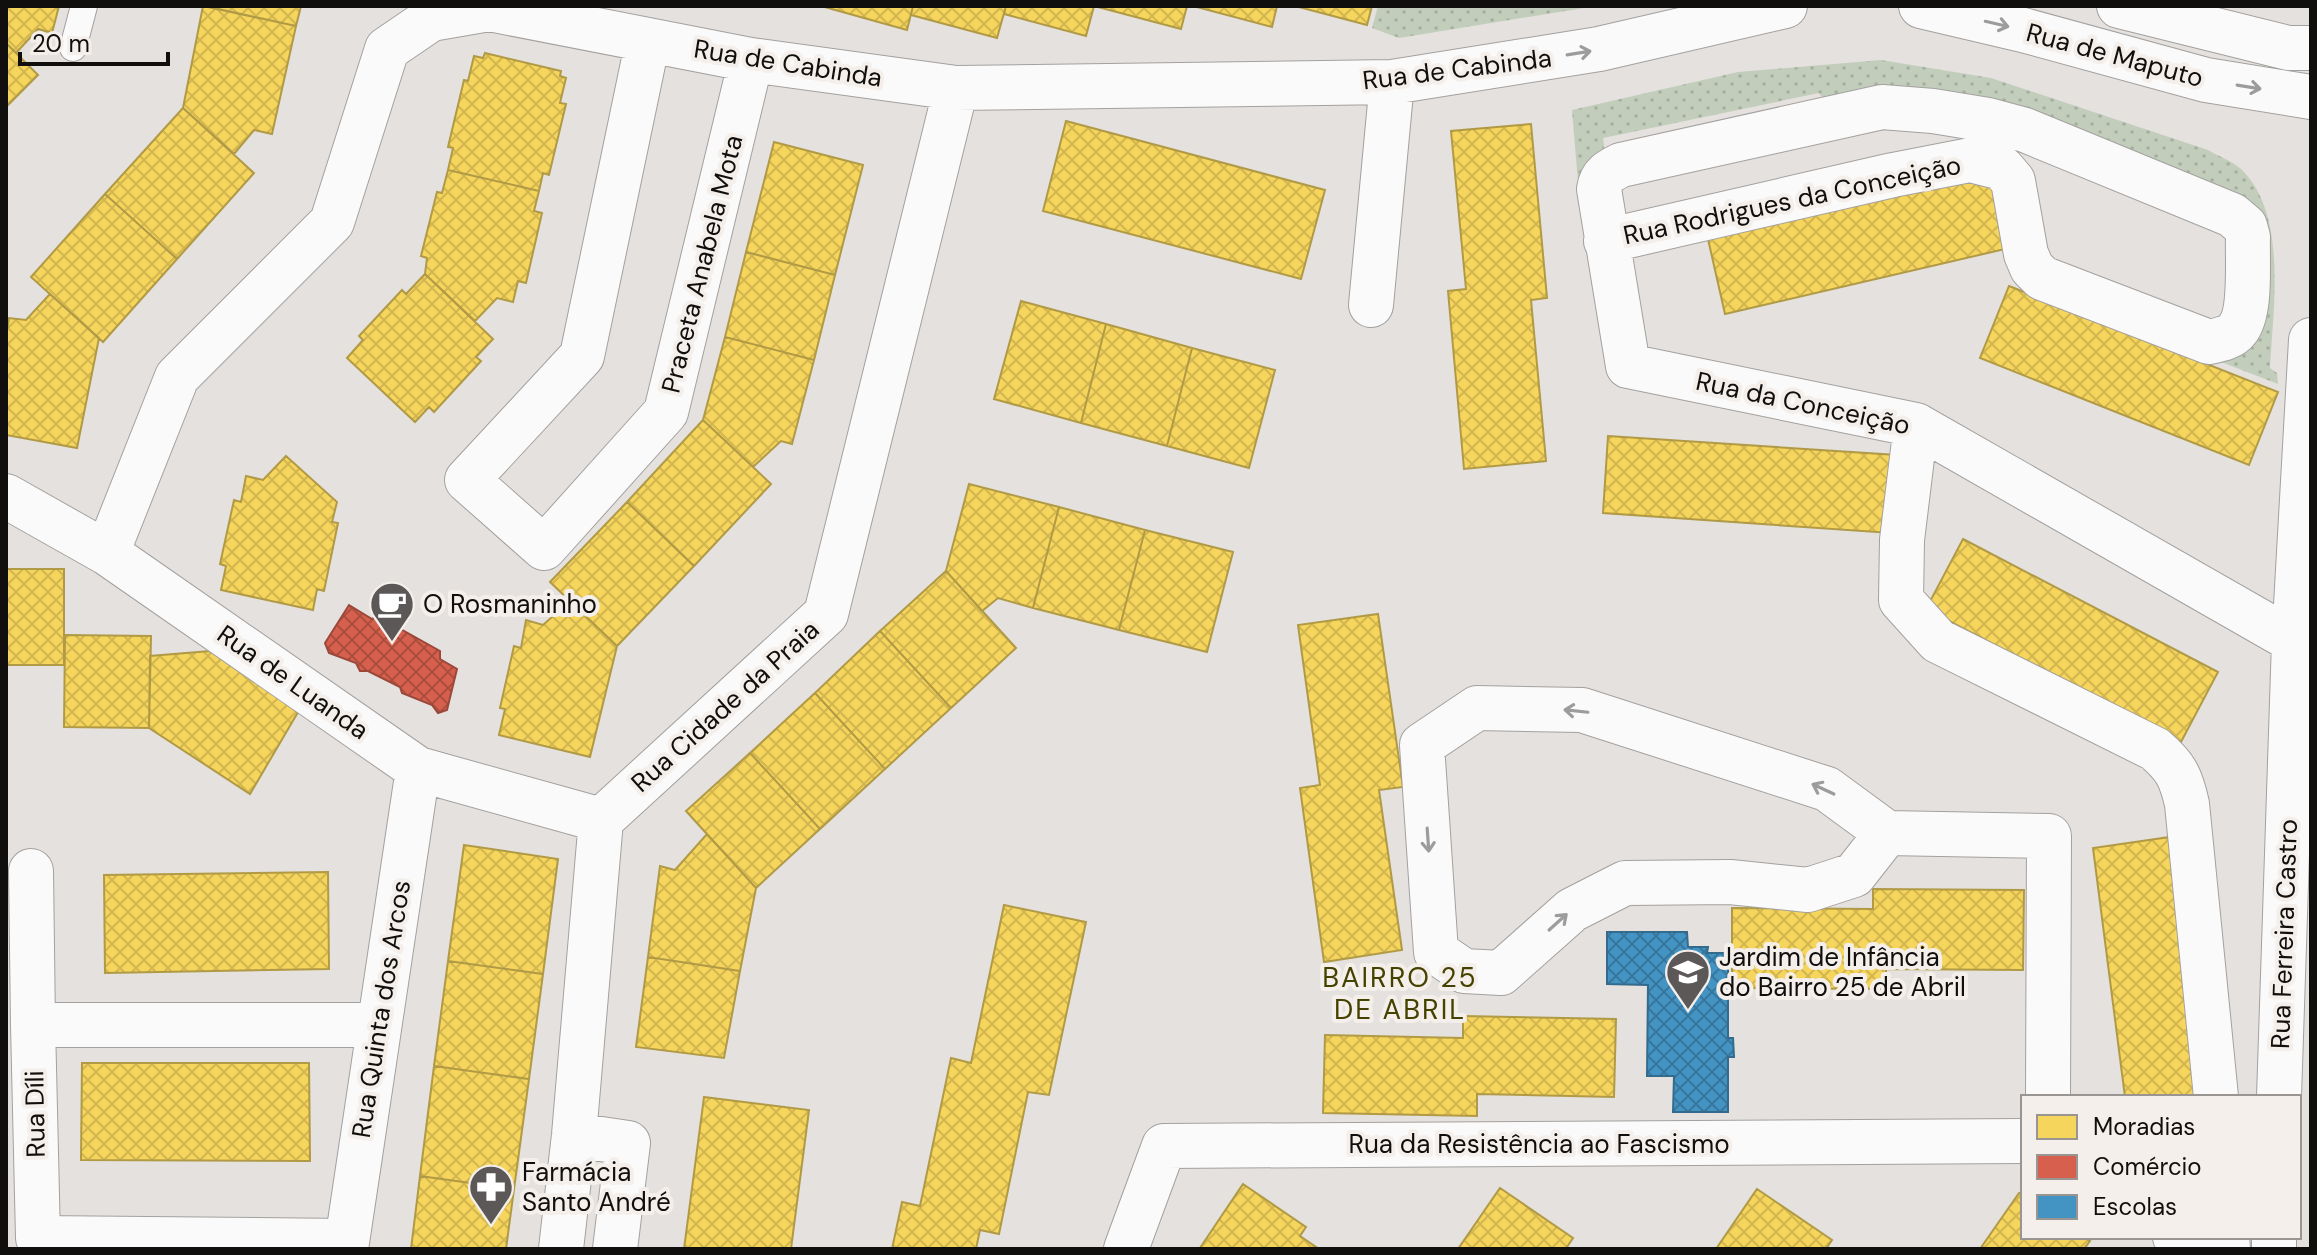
<svg xmlns="http://www.w3.org/2000/svg" width="2317" height="1255" font-family="'DM Sans',sans-serif">
<style>
.green{fill:url(#green-dots)}
.homes{fill:url(#homes-cross-hatch);stroke:#b19a45;stroke-width:2}
.shops{fill:url(#shops-cross-hatch);stroke:#9b483a;stroke-width:2}
.schools{fill:url(#schools-cross-hatch);stroke:#346b8d;stroke-width:2}
.lines{fill:none;stroke-linecap:round;stroke-linejoin:round}
.lane-casing{stroke:#a3a19f;stroke-width:28}
.street-casing{stroke:#a3a19f;stroke-width:46}
.lane{stroke:#fbfafa;stroke-width:26}
.street{stroke:#fbfafa;stroke-width:44}
.oneway{stroke:#9d9c9c}
.labels{text-anchor:middle;stroke-width:8;stroke-linejoin:round;paint-order:stroke}
.street-label{font-size:26px;fill:#110f0e;stroke:#f4efea}
.poi-label{font-size:26px;fill:#110f0e;stroke:#f4efea;text-anchor:start}
.neighbourhood-label{font-size:28px;letter-spacing:2px;fill:#454200;stroke:#f4efea}
</style>
<defs>
<pattern id="green-dots" width="8" height="8" patternUnits="userSpaceOnUse" patternTransform="scale(2)"><rect width="8" height="8" fill="#c2cebb"/><path d="M2 2h.1M6 6h.1" fill="none" stroke="#a6b0a0" stroke-width="1.8" stroke-linecap="round"/></pattern>
<pattern id="homes-cross-hatch" width="8" height="8" patternUnits="userSpaceOnUse" patternTransform="scale(2)"><rect width="8" height="8" fill="#f6d55c"/><path d="M0 0l8 8M0 8l8-8" fill="none" stroke="#d2b64f"/></pattern>
<pattern id="shops-cross-hatch" width="8" height="8" patternUnits="userSpaceOnUse" patternTransform="scale(2)"><rect width="8" height="8" fill="#d6604d"/><path d="M0 0l8 8M0 8l8-8" fill="none" stroke="#ac4e3e"/></pattern>
<pattern id="schools-cross-hatch" width="8" height="8" patternUnits="userSpaceOnUse" patternTransform="scale(2)"><rect width="8" height="8" fill="#4393c3"/><path d="M0 0l8 8M0 8l8-8" fill="none" stroke="#37769d"/></pattern>
</defs>
<rect width="100%" height="100%" fill="#e4e1de"/>
<!-- green -->
<path class="green" d="M1378,6H1596L1399,38L1372,28Z
M1881,60L1991,78L2208,150C2218,156 2232,161 2241,169C2288,214 2273,308 2270,368L2277,373L2278,384L2211,358L2233,356V199L1827,104L1819,93L1603,138L1605,154L1578,182L1572,110L1738,72Z"/>
<!-- homes -->
<path class="homes" d="M6,6H59L52,33L38,29L16,53L6,43Z
M203,6L296,26L272,134L254,130L234,154L183,108Z
M205,6H301L296,26Z
M821,6H913L907,30Z
M913,6H1006L997,38L911,15Z
M1006,6H1094L1086,36L1004,14Z
M1094,6H1187L1181,29Z
M1193,6H1277L1272,27Z
M1295,6H1372L1367,25Z
M6,43L38,75L6,107Z
M485,53L561,71L560,76L566,78L560,103L566,104L549,175L543,173L539,191L448,170L453,148L448,147L464,80L468,81L474,56L483,58Z
M183,108L254,173L177,259L105,194Z
M1066,121L1325,190L1301,279L1043,211Z
M1531,124L1547,298L1531,300L1546,461L1464,469L1448,291L1466,289L1451,131Z
M774,142L863,165L835,275L746,252Z
M448,170L539,191L534,211L542,213L526,283L518,281L513,302L497,298L475,321L425,274L427,258L421,256L437,192L442,193Z
M1989,174L2005,249L1725,314L1708,239Z
M105,194L177,259L103,342L31,277Z
M746,252L835,275L814,360L725,337Z
M425,274L493,339L476,357L481,361L434,412L429,407L415,422L347,358L363,340L359,336L402,290L406,294Z
M2009,286L2278,392L2249,465L1980,358Z
M50,294L99,338L77,448L6,435V336L9,318L26,320Z
M1021,301L1106,324L1081,423L994,399Z
M1106,324L1192,348L1167,446L1081,423Z
M725,337L814,360L792,444L781,441L753,467L703,420Z
M1192,348L1275,370L1249,468L1167,446Z
M703,420L771,484L694,566L627,502Z
M1608,436L1897,455L1891,533L1603,513Z
M286,456L337,502L332,522L338,523L324,591L317,589L313,610L221,590L226,566L220,564L234,500L241,502L246,476L263,480Z
M969,484L1059,507L1033,608L998,598L982,611L946,571Z
M627,502L694,566L617,646L550,582Z
M1059,507L1145,530L1119,630L1033,608Z
M1145,530L1233,552L1207,652L1119,630Z
M1963,539L2218,672L2181,742L1926,609Z
M6,569H64V665H6Z
M946,571L1016,648L951,708L880,631Z
M570,601L617,646L590,757L499,735L505,709L500,708L514,646L521,648L526,620L543,625Z
M1378,614L1403,787L1379,790L1402,950L1324,962L1300,788L1320,785L1298,625Z
M880,631L951,708L885,769L815,693Z
M65,635L151,636L149,728L64,727Z
M210,651L301,707L250,794L149,728L150,656Z
M815,693L885,769L820,829L750,753Z
M750,753L820,829L756,888L686,811Z
M707,834L756,888L740,971L648,957L660,866L675,870Z
M2170,837L2204,1097H2125L2093,848Z
M464,845L558,859L543,974L448,961Z
M328,872L329,969L105,973L104,875Z
M1873,889L2024,890L2023,970L1886,969V989L1732,988V908L1873,909Z
M1004,905L1086,922L1049,1095L1028,1092L999,1234L980,1230L976,1249H892L902,1202L920,1206L951,1058L971,1063Z
M648,957L740,971L724,1058L636,1047Z
M448,961L543,974L529,1079L434,1066Z
M1463,1016L1616,1019L1614,1097L1477,1094V1116L1323,1113L1325,1035L1463,1038Z
M82,1063H309L310,1161L81,1160Z
M434,1066L529,1079L514,1189L420,1176Z
M704,1097L809,1110L791,1249H684Z
M420,1176L514,1189L506,1249H411Z
M1243,1184L1306,1227L1300,1236L1319,1249L1200,1248Z
M1500,1188L1573,1238L1567,1247L1570,1249H1458Z
M1757,1189L1832,1240L1826,1249H1716Z
M2019,1193L2023,1195V1237H2084L2090,1241L2084,1249H1980Z"/>
<!-- shops -->
<path class="shops" d="M349,605L372,619L377,616L440,651V659L457,669L447,710L438,713L432,705L402,693L400,687L368,671H360L356,663L329,653L325,643Z"/>
<!-- schools -->
<path class="schools" d="M1607,932H1687L1688,947H1708L1707,953H1728V1038H1733L1734,1057H1728V1112H1673L1674,1076H1647L1648,985L1607,984Z"/>
<g class="lines">
<!-- lane casing -->
<g class="lane-casing">
<path id="lane" d="M73,48L84,6"/>
</g>
<!-- street casing -->
<g class="street-casing">
<path id="street" d="M1921,6L2023,30L2206,80L2311,97
M2119,6L2288,48H2311
M648,40L582,356L467,480L544,548L666,412L751,60
M1606,241L1893,175L1970,160L2002,168L2013,181L2026,254L2032,268L2042,278L2209,342C2218,340 2231,338 2237,330C2252,313 2247,260 2248,237L2245,226L2232,215L2025,130L1988,120L1933,111L1882,107L1621,165C1609,171 1601,175 1599,189L1628,366L1916,425L2294,641L2311,643
M1371,305L1392,82
M1916,425L1902,540L1901,600L1938,641L2155,749C2176,767 2181,777 2187,804L2216,1097
M6,496L107,553L418,769L601,820
M107,553L177,377L332,222L387,49L431,19L489,9L751,60L956,88L1392,82L1599,49L1785,6
M1887,833L1854,875L1808,890L1730,882L1625,883L1572,910L1501,973L1464,971L1436,952L1422,745L1477,708L1582,710L1827,789L1887,833L2049,836L2048,1097
M31,871L33,1025
M2279,1097L2294,641L2311,340
M574,1135L628,1143L615,1249
M2175,1237L2192,1249
M2227,1237L2228,1249
M347,1241L38,1238L33,1025H377
M346,1249L418,769
M561,1249L574,1135L601,820L826,614L956,88
M1126,1249L1164,1146L2023,1141
M2274,1249V1237"/>
</g>
<!-- lane -->
<use href="#lane" class="lane"/>
<!-- street -->
<use href="#street" class="street"/>
</g>
<!-- one-way arrows -->
<defs><path id="oneway-shaft" d="M-6 0H5M1.5-3L5.5 0L1.5 3" fill="none" stroke-width="1.6" stroke-linecap="round" stroke-linejoin="round" transform="scale(2)"/></defs>
<g class="oneway">
<use href="#oneway-shaft" transform="translate(1997 24) rotate(13)"/>
<use href="#oneway-shaft" transform="translate(1579 53) rotate(-9)"/>
<use href="#oneway-shaft" transform="translate(2249 87) rotate(9)"/>
<use href="#oneway-shaft" transform="translate(1576 711) rotate(-174)"/>
<use href="#oneway-shaft" transform="translate(1823 789) rotate(-155)"/>
<use href="#oneway-shaft" transform="translate(1428 840) rotate(86)"/>
<use href="#oneway-shaft" transform="translate(1558 922) rotate(-42)"/>
</g>
<!-- icons -->
<defs>
<g id="cafe-pin" transform="scale(2.3)"><path d="M0 17L-7.5 6A9.5 9.5 0 1 1 7.5 6Z" fill="#5b5857" stroke="#f4efea"/><path d="M-5.5-4.5H6V0H3Q3 3.5 0 3.5H-2.5Q-5.5 3.5-5.5 0ZM3-3.2v2h1.7v-2ZM-6 4.5H4V6H-6Z" fill="#fff"/></g>
<g id="school-pin" transform="scale(2.3)"><path d="M0 17L-7.5 6A9.5 9.5 0 1 1 7.5 6Z" fill="#5b5857" stroke="#f4efea"/><path d="M0-5L7-2L0 1L-7-2ZM-4 1L0 2.5L4 1V4Q0 6-4 4Z" fill="#fff"/></g>
<g id="pharmacy-pin" transform="scale(2.3)"><path d="M0 17L-7.5 6A9.5 9.5 0 1 1 7.5 6Z" fill="#5b5857" stroke="#f4efea"/><path d="M-2-6h4v4h4v4h-4v4h-4v-4h-4v-4h4Z" fill="#fff"/></g>
</defs>
<g fill-rule="evenodd">
<use href="#cafe-pin" x="392" y="604"/>
<use href="#school-pin" x="1688" y="972"/>
<use href="#pharmacy-pin" x="491" y="1187"/>
</g>
<g class="labels">
<!-- street labels -->
<g class="street-label">
<text transform="translate(2115 55) rotate(15)" y="9">Rua de Maputo</text>
<text transform="translate(788 63) rotate(9)" y="9">Rua de Cabinda</text>
<text transform="translate(1457 69) rotate(-7)" y="9">Rua de Cabinda</text>
<text transform="translate(1792 200) rotate(-12)" y="9">Rua Rodrigues da Conceição</text>
<text transform="translate(702 264) rotate(-76)" y="9">Praceta Anabela Mota</text>
<text transform="translate(1803 403) rotate(12)" y="9">Rua da Conceição</text>
<text transform="translate(293 682) rotate(35)" y="9">Rua de Luanda</text>
<text transform="translate(725 706) rotate(-42)" y="9">Rua Cidade da Praia</text>
<text transform="translate(2284 934) rotate(-88)" y="9">Rua Ferreira Castro</text>
<text transform="translate(381 1009) rotate(-81)" y="9">Rua Quinta dos Arcos</text>
<text transform="translate(35 1114) rotate(-91)" y="9">Rua Díli</text>
<text x="1539" y="1153">Rua da Resistência ao Fascismo</text>
</g>
<!-- poi labels -->
<g class="poi-label">
<text x="423" y="613">O Rosmaninho</text>
<text x="1719" y="966">Jardim de Infância<tspan x="1719" dy="30">do Bairro 25 de Abril</tspan></text>
<text x="522" y="1181">Farmácia<tspan x="522" dy="30">Santo André</tspan></text>
</g>
<!-- neighbourhood labels -->
<g class="neighbourhood-label">
<text x="1400" y="987">BAIRRO 25<tspan x="1400" dy="32">DE ABRIL</tspan></text>
</g>
</g>
<!-- border -->
<rect width="2317" height="1255" fill="none" stroke="#110f0e" stroke-width="16"/>
<!-- legend -->
<rect x="2021" y="1095" width="280" height="144" fill="#f4efea" stroke="#999592" stroke-width="2"/>
<rect x="2037" y="1115" width="40" height="24" fill="#f6d55c" stroke="#999592" stroke-width="2"/>
<text x="2093" y="1135" font-size="24" fill="#110f0e">Moradias</text>
<rect x="2037" y="1155" width="40" height="24" fill="#d6604d" stroke="#999592" stroke-width="2"/>
<text x="2093" y="1175" font-size="24" fill="#110f0e">Comércio</text>
<rect x="2037" y="1195" width="40" height="24" fill="#4393c3" stroke="#999592" stroke-width="2"/>
<text x="2093" y="1215" font-size="24" fill="#110f0e">Escolas</text>
<!-- scale -->
<path d="M20 52v12h148v-12" fill="none" stroke="#110f0e" stroke-width="4"/>
<text x="32" y="52" font-size="24" fill="#110f0e" stroke="#f4efea" stroke-width="6" paint-order="stroke">20 m</text>
</svg>
